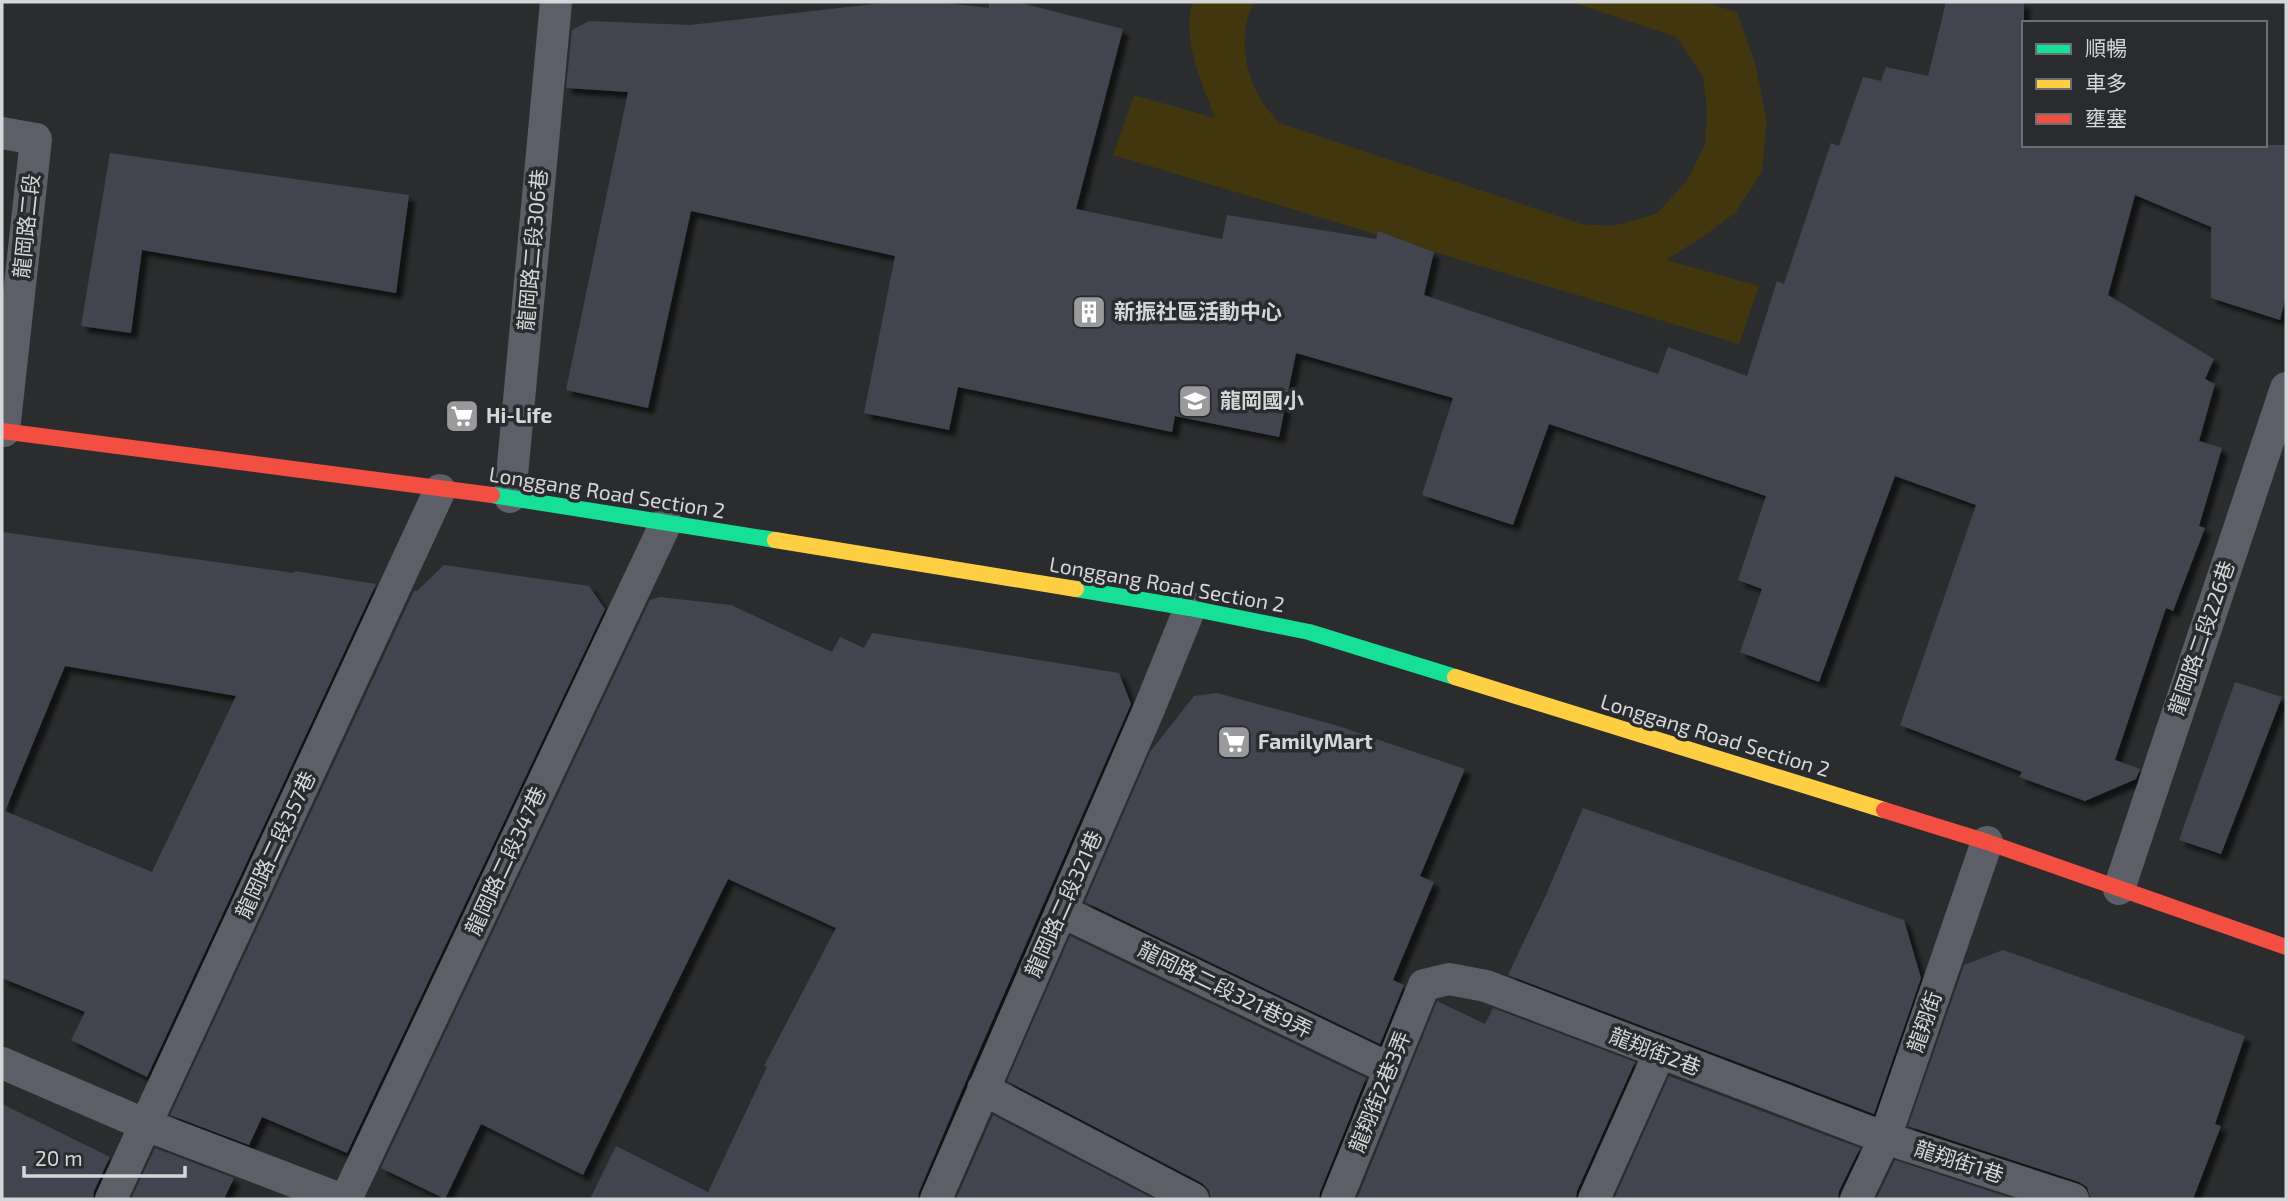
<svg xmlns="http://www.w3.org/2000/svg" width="2288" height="1201" font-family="'Exo 2','Noto Sans TC',sans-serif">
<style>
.green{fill:#41360d}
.building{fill:#42454f;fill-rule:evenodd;filter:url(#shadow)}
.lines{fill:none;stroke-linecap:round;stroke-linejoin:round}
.lane{stroke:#5c5f67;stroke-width:32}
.fast{stroke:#16e098;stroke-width:16}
.slow{stroke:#ffcf43;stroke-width:16}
.jam{stroke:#f24e42;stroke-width:16}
.labels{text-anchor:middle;stroke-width:7;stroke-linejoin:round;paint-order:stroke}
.street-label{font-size:21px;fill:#d5d6d8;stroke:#2a2b2e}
.poi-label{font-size:21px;font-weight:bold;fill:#d5d6d8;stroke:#2a2b2e;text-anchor:start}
</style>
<defs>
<filter id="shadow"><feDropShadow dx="6" dy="6" stdDeviation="2" flood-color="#0009"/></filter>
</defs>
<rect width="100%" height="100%" fill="#2b2c2d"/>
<!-- green -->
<path class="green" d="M1193,2H1254C1239,31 1243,68 1259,96C1264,106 1272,114 1279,123L1581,224L1613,226L1656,214L1687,181L1705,144L1707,109L1703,76L1676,37L1571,2H1704L1737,12L1756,66L1767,122L1762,172L1735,213L1704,236L1666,260L1759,286L1739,344L1113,155L1134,95L1215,118C1202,82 1181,40 1193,2Z"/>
<!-- building -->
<path class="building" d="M892,2H938L989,8V2H1017L1123,29L1076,209L1222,239L1227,215L1376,239L1378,231L1434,252L1424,295L1658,374L1668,347L1747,376L1777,281L1784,284L1831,143L1839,146L1863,77L1881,81L1886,67L1928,76L1946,2H2024V145H2286V296L2280,320L2211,298V227L2135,195L2108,295L2214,359L2205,379L2215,384L2199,441L2222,448L2199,526L2205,528L2173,611L2166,608L2115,760L2140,769L2136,779L2085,801L2019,777L2022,772L1900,725L1976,505L1895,476L1819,682L1740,652L1762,589L1738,580L1766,496L1549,424L1513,525L1422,495L1453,398L1296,353L1279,437L1175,416L1172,432L958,387L949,430L864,413L895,256L691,211L648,408L566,390L628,92L566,88L572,30L589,21L690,25Z
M110,153L409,195L396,293L142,250L131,333L81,326Z
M2,532L294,573L295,571L376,584L147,1077L71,1040L85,1012L2,978ZM65,666L236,696L152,872L5,811Z
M444,565L589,586L605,609L347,1153L262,1117L249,1145L170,1115L414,591H417Z
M660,597L731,605L832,652L840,637L864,648L872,633L1119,673L1131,704L966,1081L919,1192L918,1199H590L616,1146L708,1192L767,1067L764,1066L836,928L728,879L583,1175L481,1124L445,1199L381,1168L650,600Z
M2235,682L2282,697L2221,854L2179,840Z
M1217,693L1335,725L1465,769L1420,876L1434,882L1393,980L1404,985L1380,1044L1085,902L1150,752L1194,696Z
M1583,808L1904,920L1921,978L1874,1114L1508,975L1546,895Z
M1070,936L1366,1078L1320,1192L1319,1199H1211L1209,1190L1202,1183L1007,1081Z
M2003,950L2245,1036L2215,1124L2221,1126L2193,1199H2091L2087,1187L2079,1182L1908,1126L1964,965Z
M1437,1001L1485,1024L1493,1008L1635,1062L1577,1191L1576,1199H1357Z
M1669,1076L1860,1148L1839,1191L1838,1199H1614Z
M2,1104L110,1157L94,1191L93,1199H2Z
M993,1115L1154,1199H956Z
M155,1148L234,1178L224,1199H131Z
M1895,1160L2014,1199H1876Z"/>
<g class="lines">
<!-- lane -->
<path class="lane" d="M2,133L36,139L4,431
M510,497L556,2
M2119,889L2286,388
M1061,911L1390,1069
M2,1063L146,1125L340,1199
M983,1089L1193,1199
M111,1199L440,490
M346,1199L666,523
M936,1199L1149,709L1190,608
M1337,1199L1424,985L1449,979L1486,986L1885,1138L2073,1199
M1594,1199L1659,1054
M1856,1199L1885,1138L1987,842"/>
<!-- fast -->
<path class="fast" d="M492,495L775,540
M1076,589L1190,608L1309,632L1455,677"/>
<!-- slow -->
<path class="slow" d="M775,540L1076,589
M1455,677L1884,810"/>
<!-- jam -->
<path class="jam" d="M2,431L492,495
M1884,810L1987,842L2286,947"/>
</g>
<!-- icons -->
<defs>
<g id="building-square" transform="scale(1.75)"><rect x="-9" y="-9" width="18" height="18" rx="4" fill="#9a9a9c" stroke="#2a2b2e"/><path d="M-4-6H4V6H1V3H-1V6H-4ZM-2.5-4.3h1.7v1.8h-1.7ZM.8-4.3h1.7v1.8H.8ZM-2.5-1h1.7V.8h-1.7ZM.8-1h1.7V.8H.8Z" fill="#fff"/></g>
<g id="school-square" transform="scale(1.75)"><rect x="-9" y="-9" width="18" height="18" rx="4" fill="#9a9a9c" stroke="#2a2b2e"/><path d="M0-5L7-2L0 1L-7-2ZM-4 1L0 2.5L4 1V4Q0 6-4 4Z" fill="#fff"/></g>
<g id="supermarket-square" transform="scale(1.75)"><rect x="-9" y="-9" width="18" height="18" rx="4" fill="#9a9a9c" stroke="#2a2b2e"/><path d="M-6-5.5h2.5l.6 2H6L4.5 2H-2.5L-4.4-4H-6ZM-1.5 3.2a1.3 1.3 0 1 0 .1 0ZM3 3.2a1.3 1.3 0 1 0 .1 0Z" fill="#fff"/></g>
</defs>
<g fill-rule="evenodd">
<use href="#building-square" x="1089" y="312"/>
<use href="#school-square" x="1195" y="401"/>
<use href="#supermarket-square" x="462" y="416"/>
<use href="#supermarket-square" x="1234" y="742"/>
</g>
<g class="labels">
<!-- street labels -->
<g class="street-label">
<text transform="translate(27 226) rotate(-84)" y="7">龍岡路二段</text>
<text transform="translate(533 250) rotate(-85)" y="7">龍岡路二段306巷</text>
<text transform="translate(607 493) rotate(9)" y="7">Longgang Road Section 2</text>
<text transform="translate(1167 585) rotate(10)" y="7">Longgang Road Section 2</text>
<text transform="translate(2202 638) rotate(-71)" y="7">龍岡路二段226巷</text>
<text transform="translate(1715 736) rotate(17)" y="7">Longgang Road Section 2</text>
<text transform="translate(276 845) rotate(-65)" y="7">龍岡路二段357巷</text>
<text transform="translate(506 861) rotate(-65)" y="7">龍岡路二段347巷</text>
<text transform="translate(1064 904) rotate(-66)" y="7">龍岡路二段321巷</text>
<text transform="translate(1225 990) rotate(26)" y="7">龍岡路二段321巷9弄</text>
<text transform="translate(1925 1022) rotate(-71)" y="7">龍翔街</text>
<text transform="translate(1655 1052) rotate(21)" y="7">龍翔街2巷</text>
<text transform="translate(1380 1092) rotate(-68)" y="7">龍翔街2巷3弄</text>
<text transform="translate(1959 1162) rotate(18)" y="7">龍翔街1巷</text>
</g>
<!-- poi labels -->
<g class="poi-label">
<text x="1114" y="319">新振社區活動中心</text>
<text x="1220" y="408">龍岡國小</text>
<text x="486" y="423">Hi-Life</text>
<text x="1258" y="749">FamilyMart</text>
</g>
</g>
<!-- border -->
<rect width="2288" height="1201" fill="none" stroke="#d5d6d8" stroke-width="7"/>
<!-- legend -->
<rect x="2022" y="21" width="245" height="126" fill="#2a2b2e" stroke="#6e6f72" stroke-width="2"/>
<rect x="2036" y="44" width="35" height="10" fill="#16e098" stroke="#6e6f72" stroke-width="2"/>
<text x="2085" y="56" font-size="21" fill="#d5d6d8">順暢</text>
<rect x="2036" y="79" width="35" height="10" fill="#ffcf43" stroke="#6e6f72" stroke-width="2"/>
<text x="2085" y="91" font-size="21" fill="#d5d6d8">車多</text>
<rect x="2036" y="114" width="35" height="10" fill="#f24e42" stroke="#6e6f72" stroke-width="2"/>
<text x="2085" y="126" font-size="21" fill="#d5d6d8">壅塞</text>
<!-- scale -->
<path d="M24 1166v10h161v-10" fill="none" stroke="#d5d6d8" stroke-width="3.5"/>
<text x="35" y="1166" font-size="21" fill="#d5d6d8" stroke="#2a2b2e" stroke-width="5" paint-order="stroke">20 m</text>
</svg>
